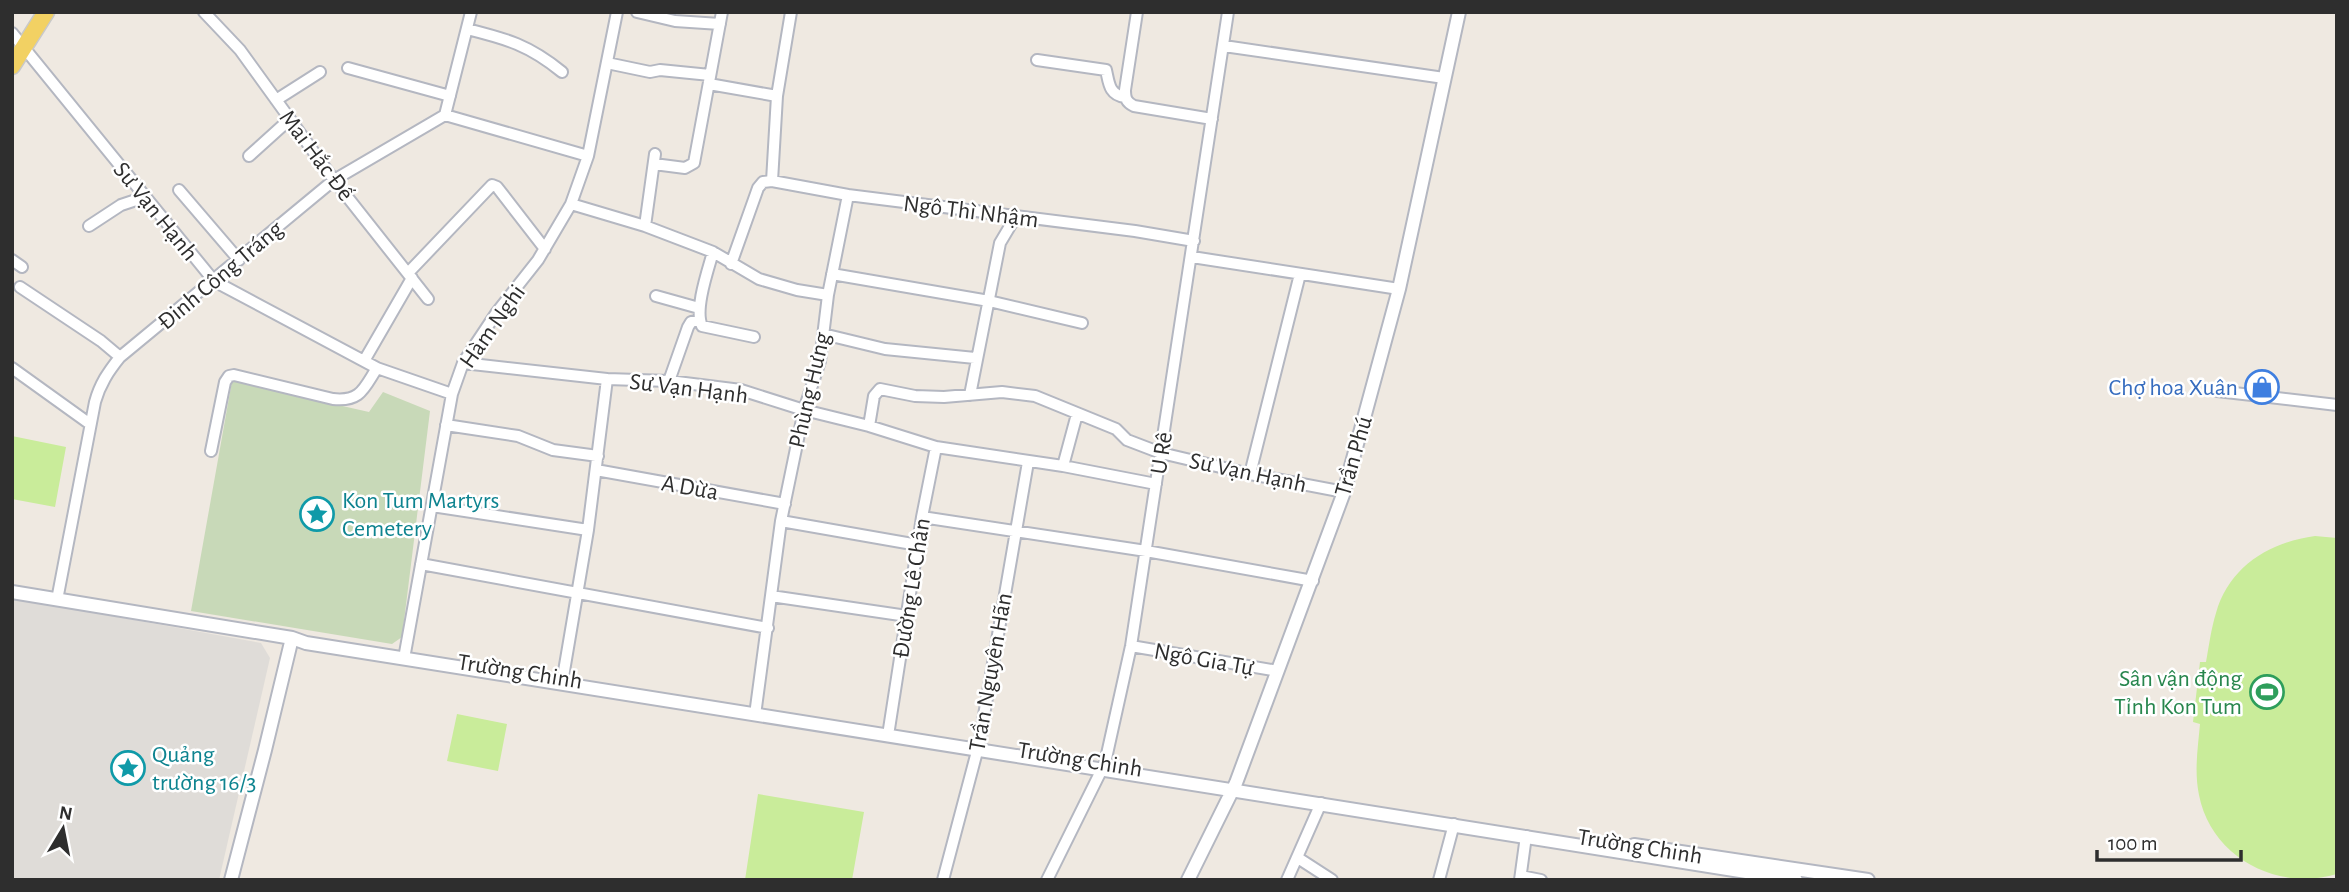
<svg xmlns="http://www.w3.org/2000/svg" width="2349" height="892" font-family="'Alegreya Sans',sans-serif">
<style>
.cemetery{fill:#c8d9b8}
.pitch{fill:#c9ec9a}
.plaza{fill:#dfdcd8}
.lines{fill:none;stroke-linecap:round;stroke-linejoin:round}
.minor-casing{stroke:#b4b7c1;stroke-width:14}
.tertiary-casing{stroke:#b4b7c1;stroke-width:16}
.primary-casing{stroke:#c9c9c9;stroke-width:19}
.minor{stroke:#fff;stroke-width:10}
.tertiary{stroke:#fff;stroke-width:12}
.primary{stroke:#f2d163;stroke-width:16}
.labels{text-anchor:middle;stroke-width:5;stroke-linejoin:round;paint-order:stroke}
.street-label{font-size:24px;fill:#2e2e2e;stroke:#fff}
.shop-label{font-size:24px;fill:#366cbe;stroke:#fff;text-anchor:end}
.culture-label{font-size:24px;fill:#0d838f;stroke:#fff;text-anchor:start}
.leisure-label{font-size:24px;fill:#27864d;stroke:#fff;text-anchor:end}
</style>
<rect width="100%" height="100%" fill="#efe9e1"/>
<!-- cemetery -->
<path class="cemetery" d="M232,381L369,412L383,392L430,411L402,637L392,644L191,611Z"/>
<!-- pitch -->
<path class="pitch" d="M12,436L66,447L55,507L12,499Z
M2315,536L2337,538V874C2277,892 2211,857 2199,795C2194,771 2198,747 2200,724L2193,722L2200,662H2206C2209,646 2211,629 2216,613C2229,567 2269,542 2315,536Z
M457,714L507,724L498,771L447,761Z
M758,794L864,812L852,880H745Z"/>
<!-- plaza -->
<path class="plaza" d="M12,598L261,643L270,658L219,880H12Z"/>
<g class="lines">
<!-- minor casing -->
<g class="minor-casing">
<path id="minor" d="M204,12L240,50L334,180L428,299
M637,12L675,21L720,24
M1137,12L1125,90C1125,98 1126,102 1134,106L1212,119
M467,29C507,39 529,45 562,72
M12,33L214,281L377,368L452,394
M1224,46L1444,78
M1037,60L1106,70C1109,83 1109,95 1125,97
M607,63L650,72L660,70L710,75
M348,68L450,96
M709,84L777,96L772,181
M777,96L791,12
M276,100L320,72
M445,115L588,156
M249,156L290,119
M654,164L685,168L694,163L722,12
M179,190L239,260
M571,204L645,226L713,252L759,279L797,290L828,295L820,361L804,410L781,521L755,715
M89,226L121,205L145,197
M645,226L655,154
M713,252C708,270 694,310 702,326L754,337
M1192,257L1399,289
M12,260L22,267
M731,264L758,188L763,182L772,181L848,195
M408,273L492,185L497,187L545,249
M832,274L989,301L1082,323
M20,287L101,341L120,357
M828,295L848,195L1135,231L1194,241
M656,296L699,308
M823,334L885,349L975,358
M364,361L412,278
M463,363L607,379L669,381L741,390L804,410L869,426L936,447L1063,466L1077,414
M12,368L90,424
M669,381L688,327L691,322L699,320
M2217,391L2337,405
M970,395L1000,243L1016,216
M446,425L518,436L553,450L598,456
M869,426L874,396L880,389L915,396L944,397L1002,392L1035,396L1116,429L1127,440L1161,453L1250,474L1344,492
M211,451L225,382L229,376L234,375L333,399C361,402 364,388 377,368
M1063,466L1156,484
M596,470L785,504
M1250,474L1300,274
M432,506L588,530
M922,517L1146,551L1313,581
M781,521L918,545
M421,564L768,628
M771,596L907,616
M57,600L95,402C100,384 108,372 120,357L334,180L445,115L471,12
M1131,646L1278,671
M405,653L452,394L463,363L497,312L538,260L571,204L588,156L617,12
M563,677L588,530L607,379
M889,729L922,517L936,447
M1298,858L1332,880
M1521,876L1541,880
M943,880L979,744L1028,462
M1047,880L1105,763L1131,646L1228,12
M1287,880L1321,803
M1439,880L1454,824
M1520,880L1526,836"/>
</g>
<!-- tertiary casing -->
<g class="tertiary-casing">
<path id="tertiary" d="M12,592L292,638L306,643L1796,880
M1634,845L1868,880
M231,880L265,750L292,638
M1188,880L1236,783L1344,492L1399,289L1459,12"/>
</g>
<!-- primary casing -->
<g class="primary-casing">
<path id="primary" d="M12,66L46,12"/>
</g>
<!-- minor -->
<use href="#minor" class="minor"/>
<!-- tertiary -->
<use href="#tertiary" class="tertiary"/>
<!-- primary -->
<use href="#primary" class="primary"/>
</g>
<!-- icons -->
<defs>
<g id="shop-ring" transform="scale(1.75)"><circle r="9.5" fill="#fff" stroke="#3f7fe0" stroke-width="1.5"/><path d="M-5-2.5h2.3a2.7 3.5 0 0 1 5.4 0H5L5.5 6h-11ZM-1.5-2.5h3a1.5 2.3 0 0 0-3 0Z" fill="#3f7fe0"/></g>
<g id="sight-ring" transform="scale(1.75)"><circle r="9.5" fill="#fff" stroke="#0f9aa8" stroke-width="1.5"/><path d="M0-6L1.8-2.2L6-1.7L2.9 1.2L3.7 5.4L0 3.3L-3.7 5.4L-2.9 1.2L-6-1.7L-1.8-2.2Z" fill="#0f9aa8"/></g>
<g id="stadium-ring" transform="scale(1.75)"><circle r="9.5" fill="#fff" stroke="#2e9e5b" stroke-width="1.5"/><path d="M0-5a6.5 5 0 1 0 0 10a6.5 5 0 1 0 0-10ZM-3.5-1.8h7v3.6h-7Z" fill="#2e9e5b"/></g>
</defs>
<g fill-rule="evenodd">
<use href="#shop-ring" x="2262" y="387"/>
<use href="#sight-ring" x="317" y="514"/>
<use href="#stadium-ring" x="2267" y="692"/>
<use href="#sight-ring" x="128" y="768"/>
</g>
<g class="labels">
<!-- street labels -->
<g class="street-label">
<text transform="translate(317 155) rotate(53)" y="8">Mai Hắc Đế</text>
<text transform="translate(156 211) rotate(51)" y="8">Sư Vạn Hạnh</text>
<text transform="translate(971 211) rotate(7)" y="8">Ngô Thì Nhậm</text>
<text transform="translate(220 275) rotate(-40)" y="8">Đinh Công Tráng</text>
<text transform="translate(492 326) rotate(-55)" y="8">Hàm Nghi</text>
<text transform="translate(689 388) rotate(7)" y="8">Sư Vạn Hạnh</text>
<text transform="translate(809 390) rotate(-77)" y="8">Phùng Hưng</text>
<text transform="translate(1161 453) rotate(-81)" y="8">U Rê</text>
<text transform="translate(1353 456) rotate(-74)" y="8">Trần Phú</text>
<text transform="translate(1248 472) rotate(12)" y="8">Sư Vạn Hạnh</text>
<text transform="translate(690 487) rotate(10)" y="8">A Dừa</text>
<text transform="translate(911 588) rotate(-81)" y="8">Đường Lê Chân</text>
<text transform="translate(1204 659) rotate(10)" y="8">Ngô Gia Tự</text>
<text transform="translate(520 671) rotate(9)" y="8">Trường Chinh</text>
<text transform="translate(990 672) rotate(-80)" y="8">Trần Nguyên Hãn</text>
<text transform="translate(1080 759) rotate(9)" y="8">Trường Chinh</text>
<text transform="translate(1640 846) rotate(9)" y="8">Trường Chinh</text>
</g>
<!-- shop labels -->
<g class="shop-label">
<text x="2238" y="395">Chợ hoa Xuân</text>
</g>
<!-- culture labels -->
<g class="culture-label">
<text x="342" y="508">Kon Tum Martyrs<tspan x="342" dy="28">Cemetery</tspan></text>
<text x="152" y="762">Quảng<tspan x="152" dy="28">trường 16/3</tspan></text>
</g>
<!-- leisure labels -->
<g class="leisure-label">
<text x="2242" y="686">Sân vận động<tspan x="2242" dy="28">Tỉnh Kon Tum</tspan></text>
</g>
</g>
<!-- border -->
<rect width="2349" height="892" fill="none" stroke="#2e2e2e" stroke-width="28"/>
<!-- north arrow -->
<g transform="translate(63 829) rotate(10)" stroke="#ffffff" stroke-width="5" paint-order="stroke">
<path d="M0-5L12 26L0 18L-12 26Z" fill="#2e2e2e"/>
<text y="-10" font-size="19" font-weight="bold" text-anchor="middle" fill="#2e2e2e">N</text>
</g>
<!-- scale -->
<path d="M2097 850v10h144v-10" fill="none" stroke="#2e2e2e" stroke-width="3.5"/>
<text x="2108" y="850" font-size="21" fill="#2e2e2e" stroke="#ffffff" stroke-width="5" paint-order="stroke">100 m</text>
</svg>
